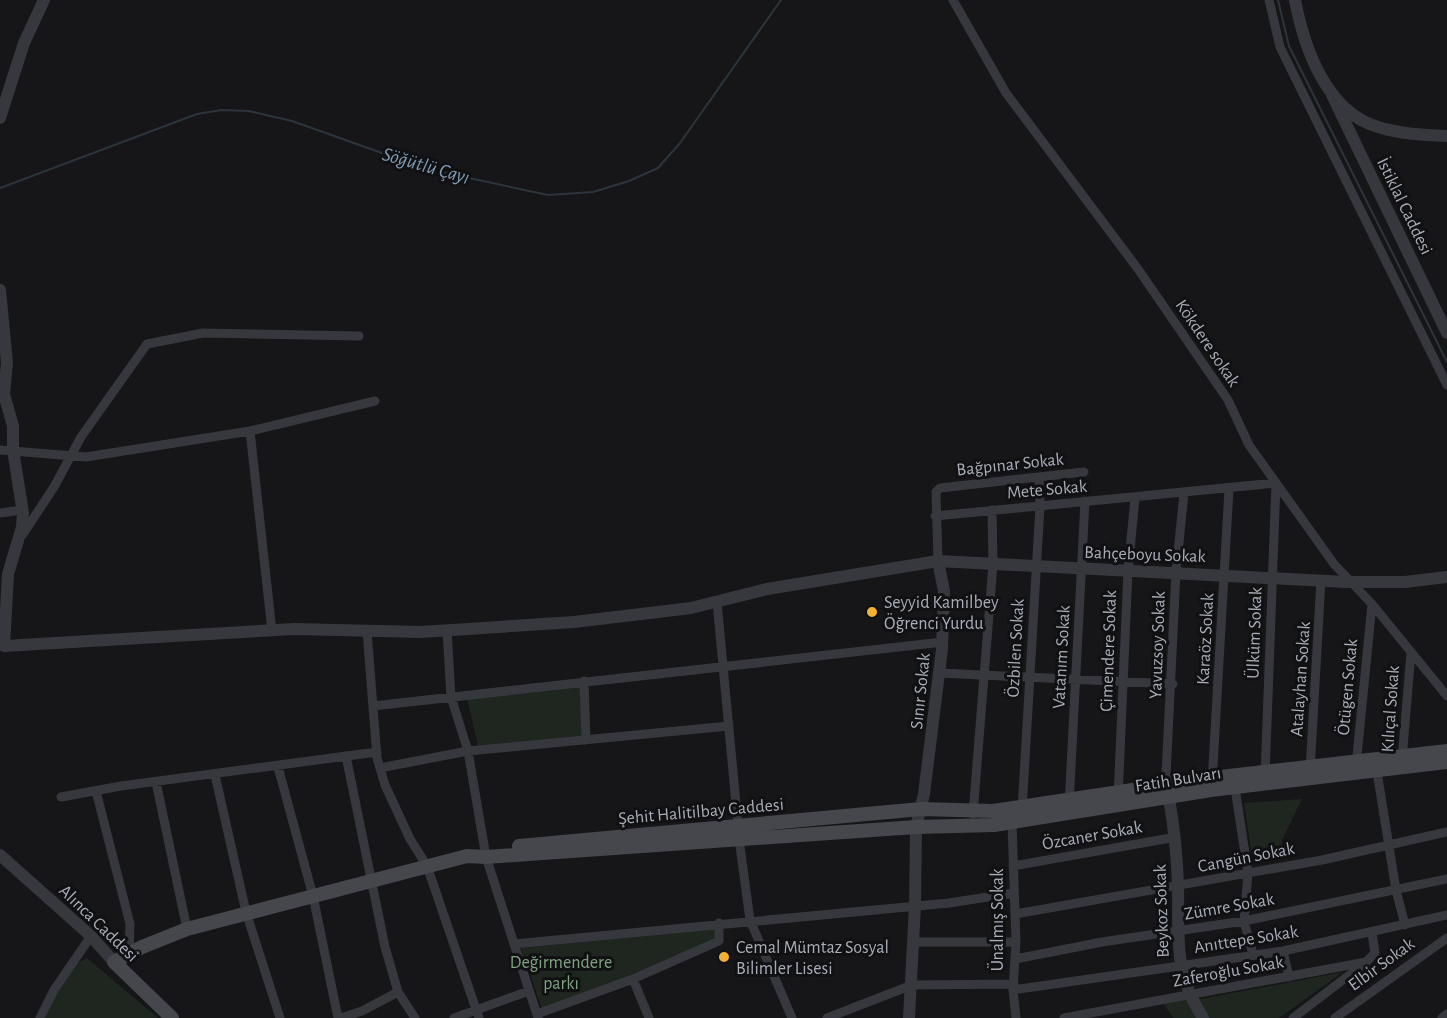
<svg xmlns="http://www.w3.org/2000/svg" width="1447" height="1018" font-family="'Alegreya Sans',sans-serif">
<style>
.green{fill:#1e261f}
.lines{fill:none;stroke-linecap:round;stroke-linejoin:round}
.stream{stroke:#2c353c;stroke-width:2}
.minor{stroke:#37383d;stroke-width:9}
.tertiary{stroke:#37383d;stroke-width:12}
.secondary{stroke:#45474d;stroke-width:14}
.poi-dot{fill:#f2b134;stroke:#111113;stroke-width:2}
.labels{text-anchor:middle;stroke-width:6;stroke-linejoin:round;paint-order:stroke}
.street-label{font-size:18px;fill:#a8adb8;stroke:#111113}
.poi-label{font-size:18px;fill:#a8adb8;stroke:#111113;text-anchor:start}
.park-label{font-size:18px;fill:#7fa381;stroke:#111113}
.water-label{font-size:20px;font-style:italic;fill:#7f9bb3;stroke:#111113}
</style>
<rect width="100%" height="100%" fill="#161618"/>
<!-- green -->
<path class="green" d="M582,685L583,736L478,746L467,698Z
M1302,799L1282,840L1281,858L1253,863L1244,803Z
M720,929L721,941L542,1009L521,948Z
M87,958L158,1018H45L70,966Z
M1343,972L1279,1018H1209L1196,1000Z
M1191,999L1204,1018H1173L1163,1003Z"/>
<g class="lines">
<!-- stream -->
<path class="stream" d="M1278,0L1289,46L1447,362
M0,188L197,114L221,110L249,111L292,121L427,169L548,195L593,192L629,181L658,168L680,143L781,0"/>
<!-- minor -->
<path class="minor" d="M953,0L1006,93L1138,269L1228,400L1249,445L1334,564L1372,604L1447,696
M1269,0L1280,47L1447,385
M250,431L272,631
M0,450L86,457L250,431L375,401
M0,513L22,510
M935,516L1276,483L1265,776
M23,534L54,487L81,437L147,344L203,333L359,336
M938,561L936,492L940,488L1084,472
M717,602L738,825
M447,630L451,697L468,751L486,857L538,1018
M367,631L377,758L385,785L410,839L427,866L479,1018
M940,673L1173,684
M584,681L586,740
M373,706L943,642
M346,756L385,947L398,992L415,1018
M1402,760L1411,652
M1356,766L1372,604
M278,767L313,896L338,1018
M380,768L468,751L729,726
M1310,771L1321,580
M1377,772L1396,890L1405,925
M215,775L246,912L280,1018
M156,782L187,929
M1212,783L1229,489
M1235,788L1248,873L1244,921L1253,955
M1168,790L1166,775L1176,572L1184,493
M96,791L130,924L129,954
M61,797L121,786L377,752
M1118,798L1128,571L1135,498
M1069,805L1085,501
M1022,810L1040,506L1039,477
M973,814L993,564L992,510
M1012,823L1016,942L1013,990L1016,1018
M739,839L750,920L792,1018
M1013,866L1176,837
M1015,914L1322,860L1447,832
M913,942H1016
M514,944L949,903L1014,893
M1283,951L1289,977
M1015,959L1102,942L1244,921L1447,879
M633,979L649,1018
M1013,990L1283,951L1447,915
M537,1014L633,979L719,941V923
M40,1018L54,990L91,936
M341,1018L362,1011L398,992
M454,1018L529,991
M827,1018L912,985L1014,984
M1064,1018L1366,962L1375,953L1372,933
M1293,1018L1365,963
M1335,1018L1447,938
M1442,1018L1447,1014"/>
<!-- tertiary -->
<path class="tertiary" d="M1295,0C1304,47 1326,112 1378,127C1400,134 1423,135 1447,136
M1332,95L1447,333
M0,118L24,43L44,0
M0,290L7,363L4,394L13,426V450L23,513L22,527L8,574L4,646L294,629L421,632L574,622L691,608L767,589L938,561L1346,582H1405L1447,577
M1169,798C1174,827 1177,856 1178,885C1179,938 1173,971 1203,1018
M0,855L91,936L114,962
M909,1018L915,906L916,827L924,794L942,649L944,591L938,561"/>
<!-- secondary -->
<path class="secondary" d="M519,846L921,809L993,811L1212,778L1447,751
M172,1018L114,962L142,947L187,929L467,856L486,857L916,827L994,825L1211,790L1447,762"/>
</g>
<!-- markers -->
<g class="poi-dot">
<circle cx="872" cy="612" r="6"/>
<circle cx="724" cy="957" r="6"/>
</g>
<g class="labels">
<!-- street labels -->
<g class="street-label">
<text transform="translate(1405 206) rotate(64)" y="6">İstiklal Caddesi</text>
<text transform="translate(1208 343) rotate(56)" y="6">Kökdere sokak</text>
<text transform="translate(1010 464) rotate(-6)" y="6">Bağpınar Sokak</text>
<text transform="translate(1047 489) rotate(-5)" y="6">Mete Sokak</text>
<text transform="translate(1145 554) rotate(2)" y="6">Bahçeboyu Sokak</text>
<text transform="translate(1254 633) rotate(-88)" y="6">Ülküm Sokak</text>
<text transform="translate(1205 639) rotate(-87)" y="6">Karaöz Sokak</text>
<text transform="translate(1157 645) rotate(-88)" y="6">Yavuzsoy Sokak</text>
<text transform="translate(1015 648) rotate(-87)" y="6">Özbilen Sokak</text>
<text transform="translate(1108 651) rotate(-88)" y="6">Çimendere Sokak</text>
<text transform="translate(1061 657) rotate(-87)" y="6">Vatanım Sokak</text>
<text transform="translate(1300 679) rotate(-86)" y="6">Atalayhan Sokak</text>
<text transform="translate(1347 687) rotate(-85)" y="6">Ötügen Sokak</text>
<text transform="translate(920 691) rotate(-84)" y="6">Sınır Sokak</text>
<text transform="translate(1390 709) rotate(-86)" y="6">Kılıçal Sokak</text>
<text transform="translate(1178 779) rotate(-9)" y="6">Fatih Bulvarı</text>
<text transform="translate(701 811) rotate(-5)" y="6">Şehit Halitilbay Caddesi</text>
<text transform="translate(1092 835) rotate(-10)" y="6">Özcaner Sokak</text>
<text transform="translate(1246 857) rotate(-11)" y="6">Cangün Sokak</text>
<text transform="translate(1229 906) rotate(-10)" y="6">Zümre Sokak</text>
<text transform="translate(1161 911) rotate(-92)" y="6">Beykoz Sokak</text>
<text transform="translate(997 920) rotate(-90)" y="6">Ünalmış Sokak</text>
<text transform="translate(99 923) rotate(44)" y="6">Alınca Caddesi</text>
<text transform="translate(1246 939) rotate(-9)" y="6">Anıttepe Sokak</text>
<text transform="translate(1381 964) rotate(-36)" y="6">Elbir Sokak</text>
<text transform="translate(1228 971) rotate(-10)" y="6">Zaferoğlu Sokak</text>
</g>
<!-- poi labels -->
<g class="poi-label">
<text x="884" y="608">Seyyid Kamilbey<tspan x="884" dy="21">Öğrenci Yurdu</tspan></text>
<text x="736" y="953">Cemal Mümtaz Sosyal<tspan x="736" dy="21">Bilimler Lisesi</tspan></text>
</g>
<!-- park labels -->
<g class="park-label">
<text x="561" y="968">Değirmendere<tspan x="561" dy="21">parkı</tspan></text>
</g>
<!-- water labels -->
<g class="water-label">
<text transform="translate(426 165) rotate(16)" y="7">Söğütlü Çayı</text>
</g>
</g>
</svg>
